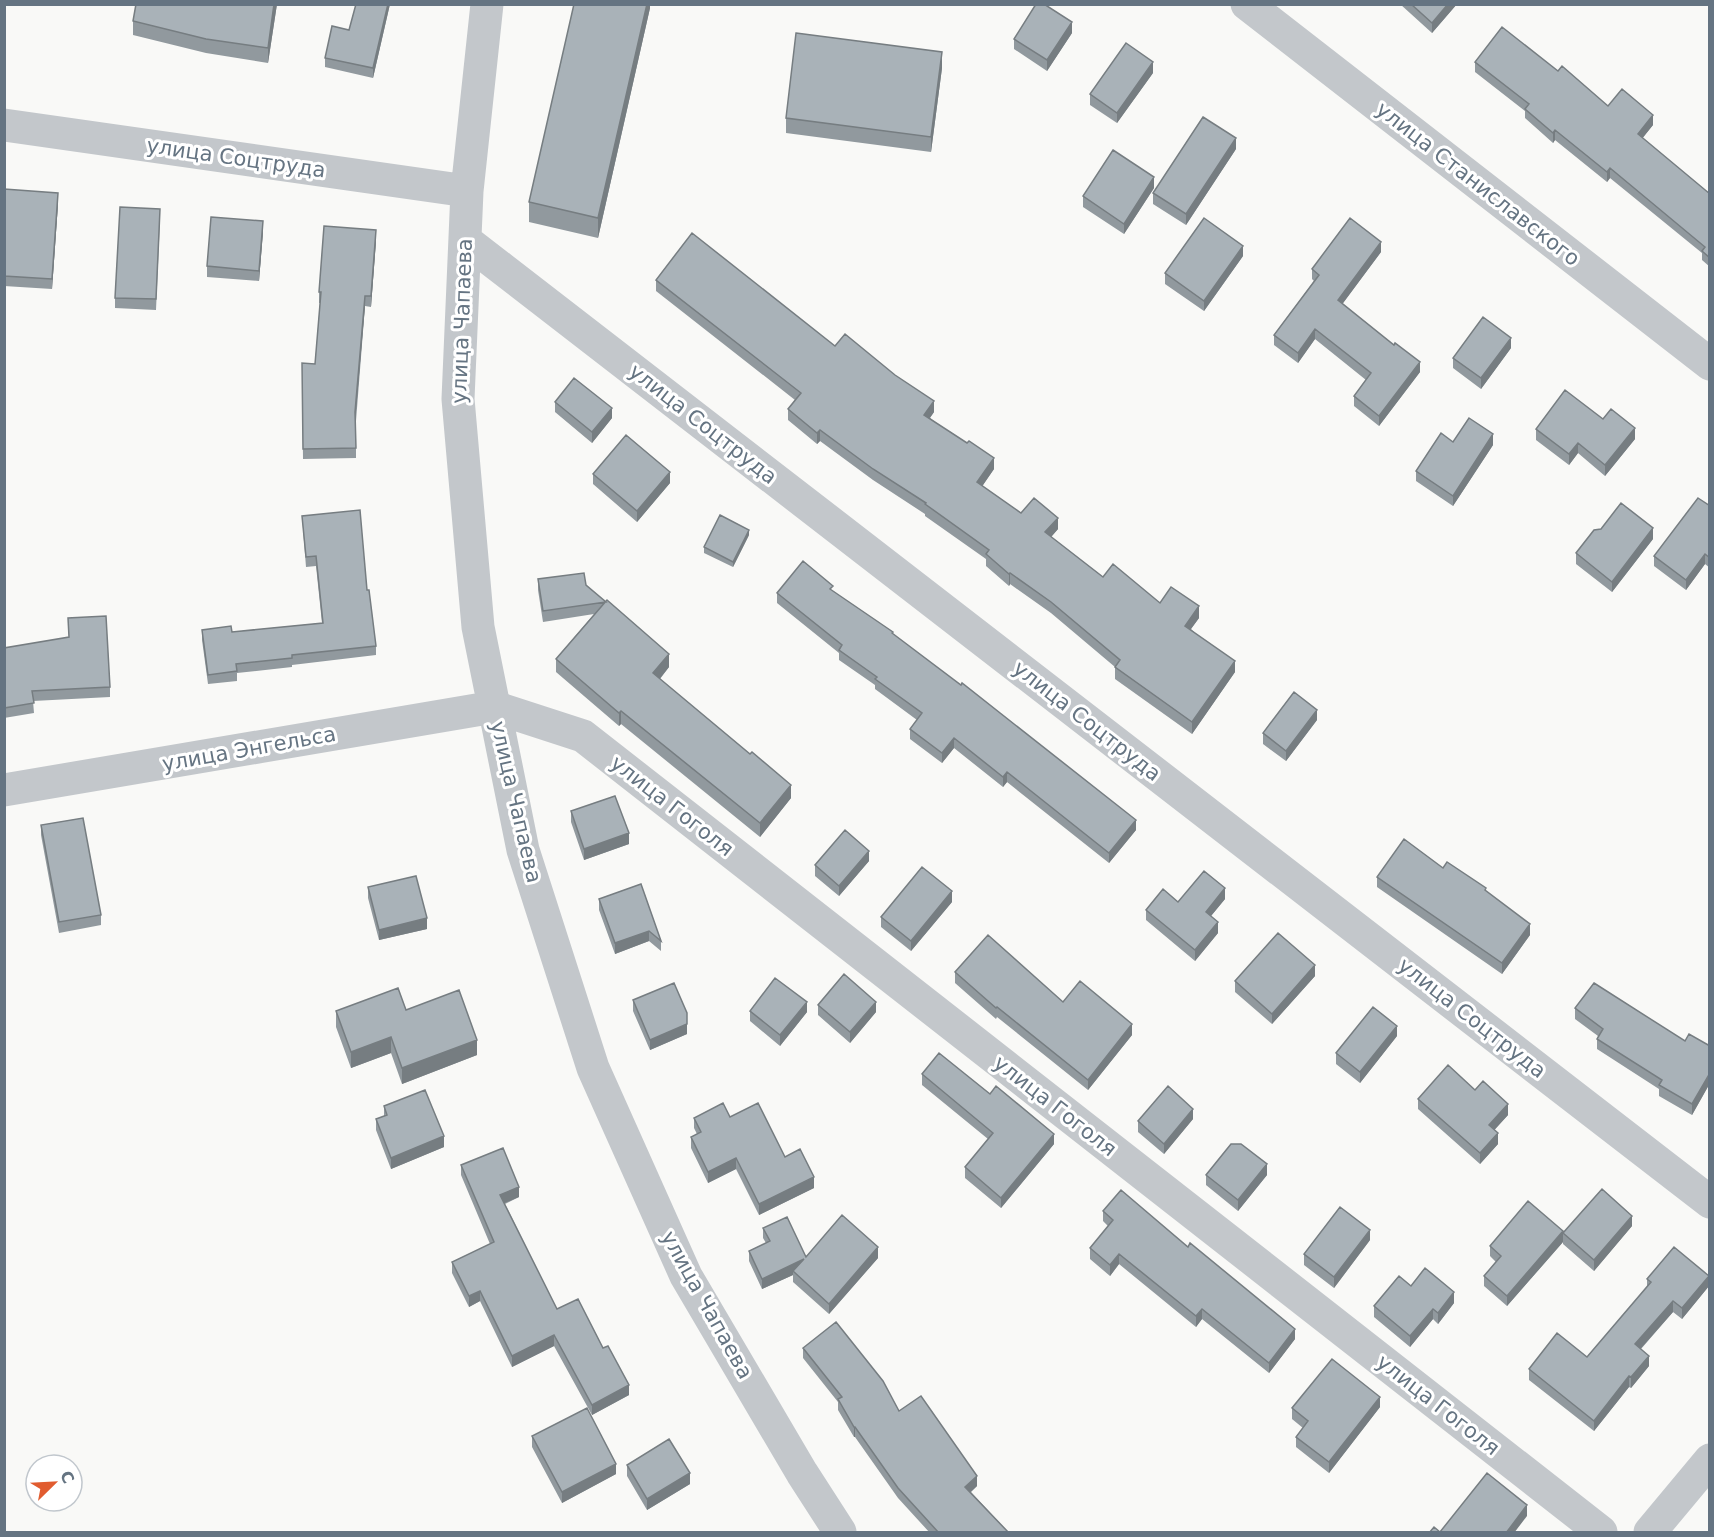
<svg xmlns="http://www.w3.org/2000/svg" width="1714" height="1537" font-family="'DejaVu Sans',sans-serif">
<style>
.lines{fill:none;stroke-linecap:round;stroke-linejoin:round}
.street{stroke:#c3c7cb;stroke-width:33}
.wall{fill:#91999e}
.shaded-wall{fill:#767d81}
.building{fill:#a9b2b8;stroke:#767d81;stroke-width:1.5}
.labels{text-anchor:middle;stroke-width:6;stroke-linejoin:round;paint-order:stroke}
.street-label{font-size:21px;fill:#657482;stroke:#fff}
</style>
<rect width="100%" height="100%" fill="#f9f9f7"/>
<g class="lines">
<!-- street -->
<path class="street" d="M487,4L467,191L458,399L478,627L523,850L593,1068L686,1276L802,1473L840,1532
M1247,4L1710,364
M4,125L467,191
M465,240L1710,1202
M4,790L494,707L583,736L1601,1532
M1650,1532L1710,1460"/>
</g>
<!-- wall -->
<path class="wall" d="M277,4L268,63L206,53L133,35V21Z
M356,4H390L373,78L325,67V58L349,30Z
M650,4V8L598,238L529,222V202Z
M1400,4H1457L1432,33Z
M1072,33L1047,71L1014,49V39Z
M1475,62L1558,71L1608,106L1653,125L1642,138L1710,194V267L1702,260V253L1610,178L1607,182L1555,140L1553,143L1525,118V111L1475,72Z
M942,68L931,152L786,133V118Z
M1153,73L1117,123L1090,105V94Z
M1236,149L1186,225L1153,204V193Z
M1154,188L1124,234L1083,207V196Z
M4,189L58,204L52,289L4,286Z
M160,220L156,310L115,308V298Z
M263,232L259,281L207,277V266Z
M376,241L371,307L365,306L356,421V458L303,459L302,363L315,364L320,303H319V292Z
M1381,252L1342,304L1420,372L1379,426L1354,406V396L1366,380L1315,339L1298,363L1274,345V335L1314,281L1312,279V269Z
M1243,256L1204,311L1165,284V273Z
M656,280L835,346L934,412L930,418L994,469L982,486L1021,513L1058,529L1051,537L1103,577L1160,603L1199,618L1191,629L1235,672L1192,734L1115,679V667L1051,613L1010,584L1009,586L986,566V559L925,516V514L873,480L820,441L817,444L788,420V409L795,400L656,291Z
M1511,348L1481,389L1453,368V358Z
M555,402L612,418L592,443L555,412Z
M1603,419L1635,439L1605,476L1578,453L1569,465L1536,440V429Z
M1453,442L1493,445L1453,506L1416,481V471Z
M593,474L670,483L637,522L593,484Z
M1710,506V568L1705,564L1686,590L1654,566V556Z
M302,516L367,590L376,646V655L292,665V667L237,673V681L208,684L202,640V630L232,632L322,623L316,566L306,567Z
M749,535L733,567L704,553V547Z
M1653,539L1612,592L1576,564V553Z
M538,579L586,585L669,667L660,679L791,798L760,837L621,724L619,726L556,672V659L594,614L543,622L538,590Z
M833,591L893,634L1136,830L1109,863L1007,782L1003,787L954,748L942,763L910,739V729L917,720L875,689V685L839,660V653L777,603V593Z
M68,618L110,687V697L33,701L34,713L4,718V648L69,638Z
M1317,720L1286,761L1263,744V733Z
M571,811L629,844L584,860L571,822Z
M41,825L101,915V925L59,933L41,835Z
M869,861L839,896L815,876V865Z
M1443,868L1486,891L1530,935L1502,974L1377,887V877Z
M641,884L661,941V951L649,941L615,954L599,910V899Z
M368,887L427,929L379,940L368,898Z
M1225,899L1211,916L1218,933L1195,961L1146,920V910L1178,902Z
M952,902L911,951L881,927V917Z
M955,972L1063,1002L1132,1035L1088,1090L997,1017L996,1019L955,983Z
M1315,976L1272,1024L1235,992V981Z
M633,1000L687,1034L650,1050L633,1011Z
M818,1005L876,1012L850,1043L818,1015Z
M1575,1008L1685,1041L1710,1046V1083L1692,1115L1659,1096V1089L1597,1049V1039L1598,1036L1575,1019Z
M406,1010L477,1055L402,1084L391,1053L351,1068L336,1027V1011Z
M750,1011L807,1012L780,1046L750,1021Z
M1397,1036L1360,1083L1336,1064V1053Z
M922,1074L1054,1144L1001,1208L965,1178V1167L988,1139L922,1085Z
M1475,1090L1508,1115L1494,1130L1498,1144L1480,1164L1418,1109V1099Z
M384,1106L444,1147L391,1169L376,1130V1119L384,1116Z
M730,1117L785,1157L814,1188L759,1215L736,1169L708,1183L691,1148V1137L697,1134L694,1128V1118Z
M1193,1119L1164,1154L1138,1132V1121Z
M461,1165L519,1197L505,1204L557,1309L603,1348L629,1395L592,1415L554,1346L512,1367L480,1301L469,1307L452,1273V1262L490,1244L461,1175Z
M1206,1175H1267L1238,1211L1206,1185Z
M1103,1211L1295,1339L1269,1373L1202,1319L1196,1327L1119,1264L1110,1276L1090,1259V1248L1108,1226L1103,1221Z
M1632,1226L1594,1271L1563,1244V1233Z
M763,1228L806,1257L878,1258L829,1314L793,1282V1275L762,1289L749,1261V1251L766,1243L763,1238Z
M1370,1240L1334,1288L1304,1265V1254Z
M1563,1242L1507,1306L1484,1286V1276L1496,1262L1490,1256V1246Z
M1647,1279L1709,1286L1682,1319L1673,1312L1641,1349L1649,1366L1631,1388L1629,1387L1594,1431L1529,1380V1369L1587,1357L1647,1287Z
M1411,1286L1454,1303L1438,1324L1433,1319L1410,1347L1374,1317V1306Z
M803,1348L899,1411L977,1486L971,1492L1009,1533H930L898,1498L855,1437H854L838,1410V1402L803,1358Z
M1380,1407L1329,1473L1296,1447V1437L1303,1428L1292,1419V1408Z
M532,1436L616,1474L562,1503L532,1447Z
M627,1465L690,1484L647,1510L627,1476Z"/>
<!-- shaded-wall -->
<path class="shaded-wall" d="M274,4H277L268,63V48Z
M388,4H390L373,78V68Z
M647,4H650V8L598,238V218Z
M1448,4H1457L1432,33V23Z
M1072,22V33L1047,71V60Z
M942,52V68L931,152V137Z
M1153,62V73L1117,123V113Z
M1653,115V125L1638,144V134Z
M1555,130V140L1553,143V133Z
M1236,138V149L1186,225V214Z
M1610,168V178L1607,182V172Z
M1154,177V188L1124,234V224Z
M58,193V204L52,289V279Z
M263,221V232L259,281V271Z
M376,230V241L371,307V296Z
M1381,242V252L1338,310V300Z
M1243,246V256L1204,311V301Z
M365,296V306L355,423V412Z
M1315,329V339L1298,363V353Z
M1511,338V348L1481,389V378Z
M1420,362V372L1379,426V416Z
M934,401V412L924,426V415Z
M612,408V418L592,443V432Z
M1635,428V439L1605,476V465Z
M820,430V441L817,444V433Z
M1493,434V445L1453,506V496Z
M1578,443V453L1569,465V454Z
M994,458V469L977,494V482Z
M670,472V483L637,522V511Z
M1058,518V529L1045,544V532Z
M1653,528V539L1612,592V582Z
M749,530V535L733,567V562Z
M1705,554V564L1686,590V580Z
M1010,573V584L1009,586V574Z
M1199,606V618L1185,637V626Z
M669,654V667L653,687V673Z
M1235,661V672L1192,734V722Z
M1317,710V720L1286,761V751Z
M621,711V724L619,726V713Z
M954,738V748L942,763V753Z
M1007,772V782L1003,787V777Z
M791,785V798L760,837V823Z
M1136,820V830L1109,863V853Z
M629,833V844L584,860V849Z
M869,851V861L839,896V886Z
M1225,888V899L1206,922V912Z
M952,891V902L911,951V941Z
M427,918V929L379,940V930Z
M1218,922V933L1195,961V950Z
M1530,924V935L1502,974V963Z
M649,931V941L615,954V943Z
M1315,965V976L1272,1024V1014Z
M807,1002V1012L780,1046V1035Z
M876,1002V1012L850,1043V1032Z
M687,1024V1034L650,1050V1040Z
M1132,1024V1035L1088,1090V1080Z
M1397,1026V1036L1360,1083V1072Z
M391,1037V1053L351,1068V1052Z
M477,1040V1055L402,1084V1068Z
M1710,1073V1083L1692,1115V1104Z
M1508,1104V1115L1489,1136V1125Z
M1193,1109V1119L1164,1154V1144Z
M1498,1133V1144L1480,1164V1153Z
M1054,1134V1144L1001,1208V1198Z
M444,1136V1147L391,1169V1158Z
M736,1158V1169L708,1183V1172Z
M1267,1164V1175L1238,1211V1200Z
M814,1177V1188L759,1215V1204Z
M519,1187V1197L500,1205V1195Z
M1632,1216V1226L1594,1271V1260Z
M1370,1230V1240L1334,1288V1277Z
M1563,1231V1242L1507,1306V1296Z
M878,1247V1258L829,1314V1304Z
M1119,1254V1264L1110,1276V1265Z
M804,1259L793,1271V1275L762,1289V1279Z
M1709,1276V1286L1682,1319V1308Z
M480,1291V1301L469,1307V1296Z
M1454,1292V1303L1438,1324V1313Z
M1673,1301V1312L1635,1355V1344Z
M1202,1309V1319L1196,1327V1316Z
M1433,1309V1319L1410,1347V1336Z
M1295,1329V1339L1269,1373V1363Z
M554,1335V1346L512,1367V1356Z
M1649,1356V1366L1631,1388V1377Z
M1629,1376V1387L1594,1431V1421Z
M629,1385V1395L592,1415V1405Z
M1380,1397V1407L1329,1473V1462Z
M854,1427H855V1437H854Z
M616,1464V1474L562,1503V1492Z
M690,1473V1484L647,1510V1499Z
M977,1476V1486L965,1497V1487Z
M1527,1505V1516L1514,1533H1506Z"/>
<!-- building -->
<path class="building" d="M136,4H274L268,48L206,39L133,21Z
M356,4H388L373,68L325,58L332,26L349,30Z
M574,4H647L598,218L529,202Z
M1036,4H1044L1072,22L1047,60L1014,39Z
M1411,4H1448L1432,23Z
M1502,27L1558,71L1562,66L1608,106L1622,89L1653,115L1638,134L1710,194V258L1702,251L1705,247L1610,168L1607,172L1555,130L1553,133L1525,109L1529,104L1475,62Z
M796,33L942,52L931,137L786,118Z
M1126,43L1153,62L1117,113L1090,94Z
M1203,117L1236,138L1186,214L1153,193Z
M1113,150L1154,177L1124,224L1083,196Z
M4,189L58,193L52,279L4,276Z
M120,207L160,209L156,299L115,298Z
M211,217L263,221L259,271L207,266Z
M1204,218L1243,246L1204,301L1165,273Z
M1350,218L1381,242L1338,300L1394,345L1395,343L1420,362L1379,416L1354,396L1371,373L1315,329L1298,353L1274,335L1319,275L1312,269Z
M324,226L376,230L371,296H365L355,412L356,448L303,449L302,363L315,364L321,292H319Z
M692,233L835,346L845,334L895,375L934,401L924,415L967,443L969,441L994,458L977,482L1021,513L1034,498L1058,518L1045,532L1103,577L1113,564L1160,603L1171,587L1199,606L1185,626L1235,661L1192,722L1115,667L1120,660L1051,602L1010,573L1009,574L986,554L989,550L925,504L926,503L873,469L820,430L817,433L788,409L801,393L656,280Z
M1483,317L1511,338L1481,378L1453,358Z
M574,378L612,408L592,432L555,402Z
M1565,390L1603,419L1611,409L1635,428L1605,465L1578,443L1569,454L1536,429Z
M1469,418L1493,434L1453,496L1416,471L1441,433L1453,442Z
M626,435L670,472L637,511L593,474Z
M1698,498L1710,506V558L1705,554L1686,580L1654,556Z
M1621,503L1653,528L1612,582L1576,553L1594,530L1601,529Z
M360,510L367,590H369L376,646L292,655V658L236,664L237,671L208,675L202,630L231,626L232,632L323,623L316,556L306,557L302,516Z
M720,515L749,530L733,562L704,547Z
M803,561L833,586L830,589L893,632L892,633L961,685L962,683L1136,820L1109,853L1007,772L1003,777L954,738L942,753L910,729L922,713L875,679L877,677L839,650L842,645L777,593Z
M584,573L586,585L606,602L543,611L538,579Z
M607,600L669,654L653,673L750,754L752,752L791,785L760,823L621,711L619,713L556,659Z
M106,616L110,687L32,691L34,703L4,708V648L69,637L68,618Z
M1294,692L1317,710L1286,751L1263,733Z
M615,796L629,833L584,849L571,811Z
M83,818L101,915L59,922L41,825Z
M845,830L869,851L839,886L815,865Z
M1404,839L1443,868L1447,862L1486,888L1485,890L1530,924L1502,963L1377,877Z
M922,867L952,891L911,941L881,917Z
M1204,871L1225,888L1206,912L1218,922L1195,950L1146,910L1163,889L1178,902Z
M416,876L427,918L379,930L368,887Z
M641,884L661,941L649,931L615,943L599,899Z
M1278,933L1315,965L1272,1014L1235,981Z
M988,935L1063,1002L1080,981L1132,1024L1088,1080L997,1007L996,1008L955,972Z
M844,974L876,1002L850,1032L818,1005Z
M775,978L807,1002L780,1035L750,1011Z
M674,983L687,1013V1024L650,1040L633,1000Z
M1594,983L1685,1041L1689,1034L1710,1046V1073L1692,1104L1659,1085L1662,1080L1597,1039L1603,1029L1575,1008Z
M398,988L406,1010L459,990L477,1040L402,1068L391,1037L351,1052L336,1011Z
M1373,1007L1397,1026L1360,1072L1336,1053Z
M939,1053L990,1094L996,1086L1054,1134L1001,1198L965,1167L993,1133L922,1074Z
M1448,1065L1475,1090L1483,1081L1508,1104L1489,1125L1498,1133L1480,1153L1418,1099Z
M1168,1086L1193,1109L1164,1144L1138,1121Z
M425,1090L444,1136L391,1158L376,1119L387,1115L384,1106Z
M723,1103L730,1117L758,1103L785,1157L800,1149L814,1177L759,1204L736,1158L708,1172L691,1137L701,1132L694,1118Z
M1231,1144H1241L1267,1164L1238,1200L1206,1175Z
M503,1148L519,1187L500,1195L557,1309L578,1299L603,1348L608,1346L629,1385L592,1405L554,1335L512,1356L480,1291L469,1296L452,1262L494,1242L461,1165Z
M1602,1189L1632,1216L1594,1260L1563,1233Z
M1121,1190L1188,1247L1190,1243L1295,1329L1269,1363L1202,1309L1196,1316L1119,1254L1110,1265L1090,1248L1113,1220L1103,1211Z
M1528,1201L1563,1231L1507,1296L1484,1276L1501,1256L1490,1246Z
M1340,1207L1370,1230L1334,1277L1304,1254Z
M842,1215L878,1247L829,1304L793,1271L804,1259L762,1279L749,1251L770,1241L763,1228L787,1217L806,1257Z
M1674,1247L1709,1276L1682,1308L1673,1301L1635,1344L1649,1356L1631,1377L1629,1376L1594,1421L1529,1369L1557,1333L1587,1357L1651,1282L1647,1279Z
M1425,1268L1454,1292L1438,1313L1433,1309L1410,1336L1374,1306L1399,1276L1411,1286Z
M836,1322L883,1381L899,1411L921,1396L977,1476L965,1487L1009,1533H939L898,1488L855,1427H854L838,1399L842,1397L803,1348Z
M1332,1359L1380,1397L1329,1462L1296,1437L1308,1421L1292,1408Z
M587,1408L616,1464L562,1492L532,1436Z
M669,1439L690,1473L647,1499L627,1465Z
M1487,1473L1527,1505L1506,1533H1429L1434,1527L1440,1532Z"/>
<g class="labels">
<!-- street labels -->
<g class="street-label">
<text transform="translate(236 158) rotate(8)" y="7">улица Соцтруда</text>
<text transform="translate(1478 184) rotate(38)" y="7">улица Станиславского</text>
<text transform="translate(462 321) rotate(-88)" y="7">улица Чапаева</text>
<text transform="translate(703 424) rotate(38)" y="7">улица Соцтруда</text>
<text transform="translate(1087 721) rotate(38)" y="7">улица Соцтруда</text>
<text transform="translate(249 749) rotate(-10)" y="7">улица Энгельса</text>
<text transform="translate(516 802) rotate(77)" y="7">улица Чапаева</text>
<text transform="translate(672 806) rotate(38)" y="7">улица Гоголя</text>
<text transform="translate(1472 1018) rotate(38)" y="7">улица Соцтруда</text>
<text transform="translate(1055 1106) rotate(38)" y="7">улица Гоголя</text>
<text transform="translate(707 1305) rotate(61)" y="7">улица Чапаева</text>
<text transform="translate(1438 1405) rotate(38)" y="7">улица Гоголя</text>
</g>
</g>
<!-- border -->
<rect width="1714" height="1537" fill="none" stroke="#657482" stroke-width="12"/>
<!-- north arrow -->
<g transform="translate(54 1483) rotate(66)"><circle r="28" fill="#ffffff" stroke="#c1c7cd" stroke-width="1.5"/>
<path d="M0-4.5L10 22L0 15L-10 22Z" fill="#e15c2f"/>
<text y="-9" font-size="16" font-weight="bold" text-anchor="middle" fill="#657482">С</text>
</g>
</svg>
